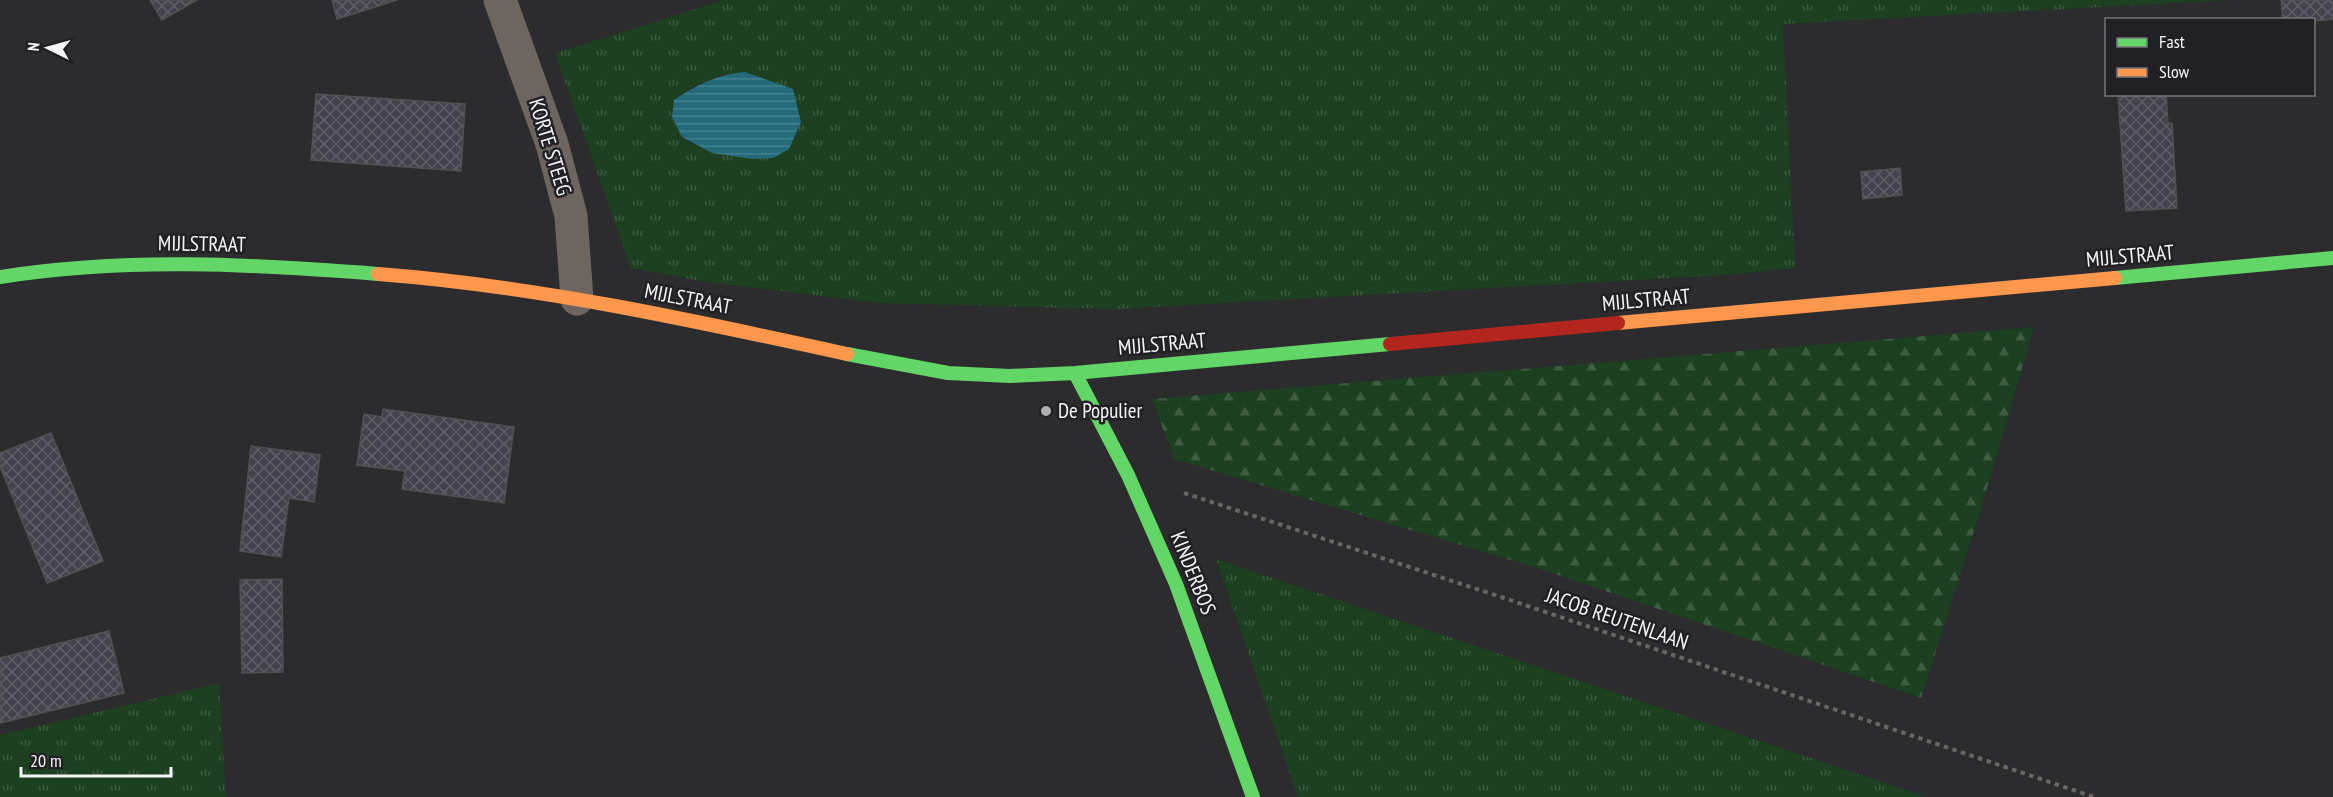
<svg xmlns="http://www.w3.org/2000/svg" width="2333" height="797" font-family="'PT Sans Narrow',sans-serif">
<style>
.grass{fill:url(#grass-tufts);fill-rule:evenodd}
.forest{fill:url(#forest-firs)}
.water{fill:url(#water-rules)}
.building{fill:url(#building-cross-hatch);stroke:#515152;stroke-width:1.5}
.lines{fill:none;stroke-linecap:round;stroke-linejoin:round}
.path{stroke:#6a6663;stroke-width:4;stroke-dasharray:4.5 4.5;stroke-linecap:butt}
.street{stroke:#6d6660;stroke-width:33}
.fast{stroke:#63d668;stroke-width:14}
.slow{stroke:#ff974d;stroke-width:14}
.jam{stroke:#b3261e;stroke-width:14}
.poi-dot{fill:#aeaeb0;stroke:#212025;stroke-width:2}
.labels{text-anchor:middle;stroke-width:5;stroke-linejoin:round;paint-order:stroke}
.street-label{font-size:21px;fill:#f4f4f7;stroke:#212025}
.poi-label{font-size:21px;fill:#f4f4f7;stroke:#212025;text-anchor:start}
</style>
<defs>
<pattern id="grass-tufts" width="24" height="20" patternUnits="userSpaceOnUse" patternTransform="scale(1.5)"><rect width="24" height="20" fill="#1c4020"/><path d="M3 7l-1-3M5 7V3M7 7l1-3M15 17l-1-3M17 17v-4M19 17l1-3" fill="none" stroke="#3e5c41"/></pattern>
<pattern id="forest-firs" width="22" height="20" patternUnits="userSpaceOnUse" patternTransform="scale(1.5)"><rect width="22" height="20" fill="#1c4020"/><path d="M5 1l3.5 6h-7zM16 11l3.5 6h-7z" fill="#3e5c41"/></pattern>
<pattern id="water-rules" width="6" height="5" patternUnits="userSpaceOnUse" patternTransform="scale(1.5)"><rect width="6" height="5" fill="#246a7b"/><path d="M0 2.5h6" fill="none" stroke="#44808e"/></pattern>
<pattern id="building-cross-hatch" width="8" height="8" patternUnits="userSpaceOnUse" patternTransform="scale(1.5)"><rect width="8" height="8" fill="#45424d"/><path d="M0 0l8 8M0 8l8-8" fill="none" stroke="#605e67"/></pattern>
</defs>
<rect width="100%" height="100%" fill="#2c2b2d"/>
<!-- grass -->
<path class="grass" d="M724,0H2230L1783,24L1795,268L1724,275L1117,309L879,303L706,282L631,268L555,53ZM726,73L712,153L682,138L674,100L692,87Z
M1216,559L1927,797H1298Z
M219,683L226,797H0V735Z"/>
<!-- forest -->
<path class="forest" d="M2034,327L1980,512L1921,698L1540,569L1174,459L1152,399Z"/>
<!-- water -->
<path class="water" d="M745,72L793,89L801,122L789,149L773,158L752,159L712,153L682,137L672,117L674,100C696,85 718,74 745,72Z"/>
<!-- building -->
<path class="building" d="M150,0H197L162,20Z
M332,0H397L337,19Z
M2281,0H2333V19L2314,21V20H2283Z
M316,94L465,104L461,171L311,160Z
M2118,94H2166L2168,123H2172L2177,208L2126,211Z
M1900,168L1902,195L1863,199L1861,172Z
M383,409L514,427L504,503L402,489L405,471L357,465L364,414L382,417Z
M51,433L103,561L47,583L0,466V453Z
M251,446L320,455L314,502L289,498L281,557L240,551Z
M282,579L283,672L242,673L240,580Z
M109,631L124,693L0,723V658Z"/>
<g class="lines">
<!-- path -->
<path class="path" d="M1184,493L1501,597L2094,797"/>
<!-- street -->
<path class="street" d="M500,0L552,144L571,216L577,299"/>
<!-- fast -->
<path class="fast" d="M0,277C125,257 252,264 378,274
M2115,278L2333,258
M847,354L948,373L1010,376L1075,373L1390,344
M1075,373L1128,475L1176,584L1253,797"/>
<!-- slow -->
<path class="slow" d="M378,274C536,286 692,320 847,354
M1618,323L2115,278"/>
<!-- jam -->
<path class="jam" d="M1390,344L1618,323"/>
</g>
<!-- markers -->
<circle class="poi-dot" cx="1046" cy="411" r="6"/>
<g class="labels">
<!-- street labels -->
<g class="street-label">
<text transform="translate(550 147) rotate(73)" y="7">KORTE STEEG</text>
<text transform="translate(202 244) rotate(1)" y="7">MIJLSTRAAT</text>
<text transform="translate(2130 256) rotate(-5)" y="7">MIJLSTRAAT</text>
<text transform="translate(688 299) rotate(11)" y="7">MIJLSTRAAT</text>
<text transform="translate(1646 300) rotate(-5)" y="7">MIJLSTRAAT</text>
<text transform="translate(1162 344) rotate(-5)" y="7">MIJLSTRAAT</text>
<text transform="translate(1193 573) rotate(68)" y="7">KINDERBOS</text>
<text transform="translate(1617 619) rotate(19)" y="7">JACOB REUTENLAAN</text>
</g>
<!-- poi labels -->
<g class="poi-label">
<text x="1058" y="418">De Populier</text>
</g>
</g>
<!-- legend -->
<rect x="2105" y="18" width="210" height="78" fill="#212025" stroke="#757579" stroke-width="1.5"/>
<rect x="2117" y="38" width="30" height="9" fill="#63d668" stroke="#757579" stroke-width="1.5"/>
<text x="2159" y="48" font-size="18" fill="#f4f4f7">Fast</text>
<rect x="2117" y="68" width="30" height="9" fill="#ff974d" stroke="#757579" stroke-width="1.5"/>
<text x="2159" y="78" font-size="18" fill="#f4f4f7">Slow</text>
<!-- north arrow -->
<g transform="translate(48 48) rotate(275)" stroke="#212025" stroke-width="4.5" paint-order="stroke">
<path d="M0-4.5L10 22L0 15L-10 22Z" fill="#f4f4f7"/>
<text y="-9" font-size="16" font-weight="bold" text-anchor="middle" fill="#f4f4f7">N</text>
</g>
<!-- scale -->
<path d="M21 767v9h150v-9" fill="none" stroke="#f4f4f7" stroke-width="3"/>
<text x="30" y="767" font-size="18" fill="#f4f4f7" stroke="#212025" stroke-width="4.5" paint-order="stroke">20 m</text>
</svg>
